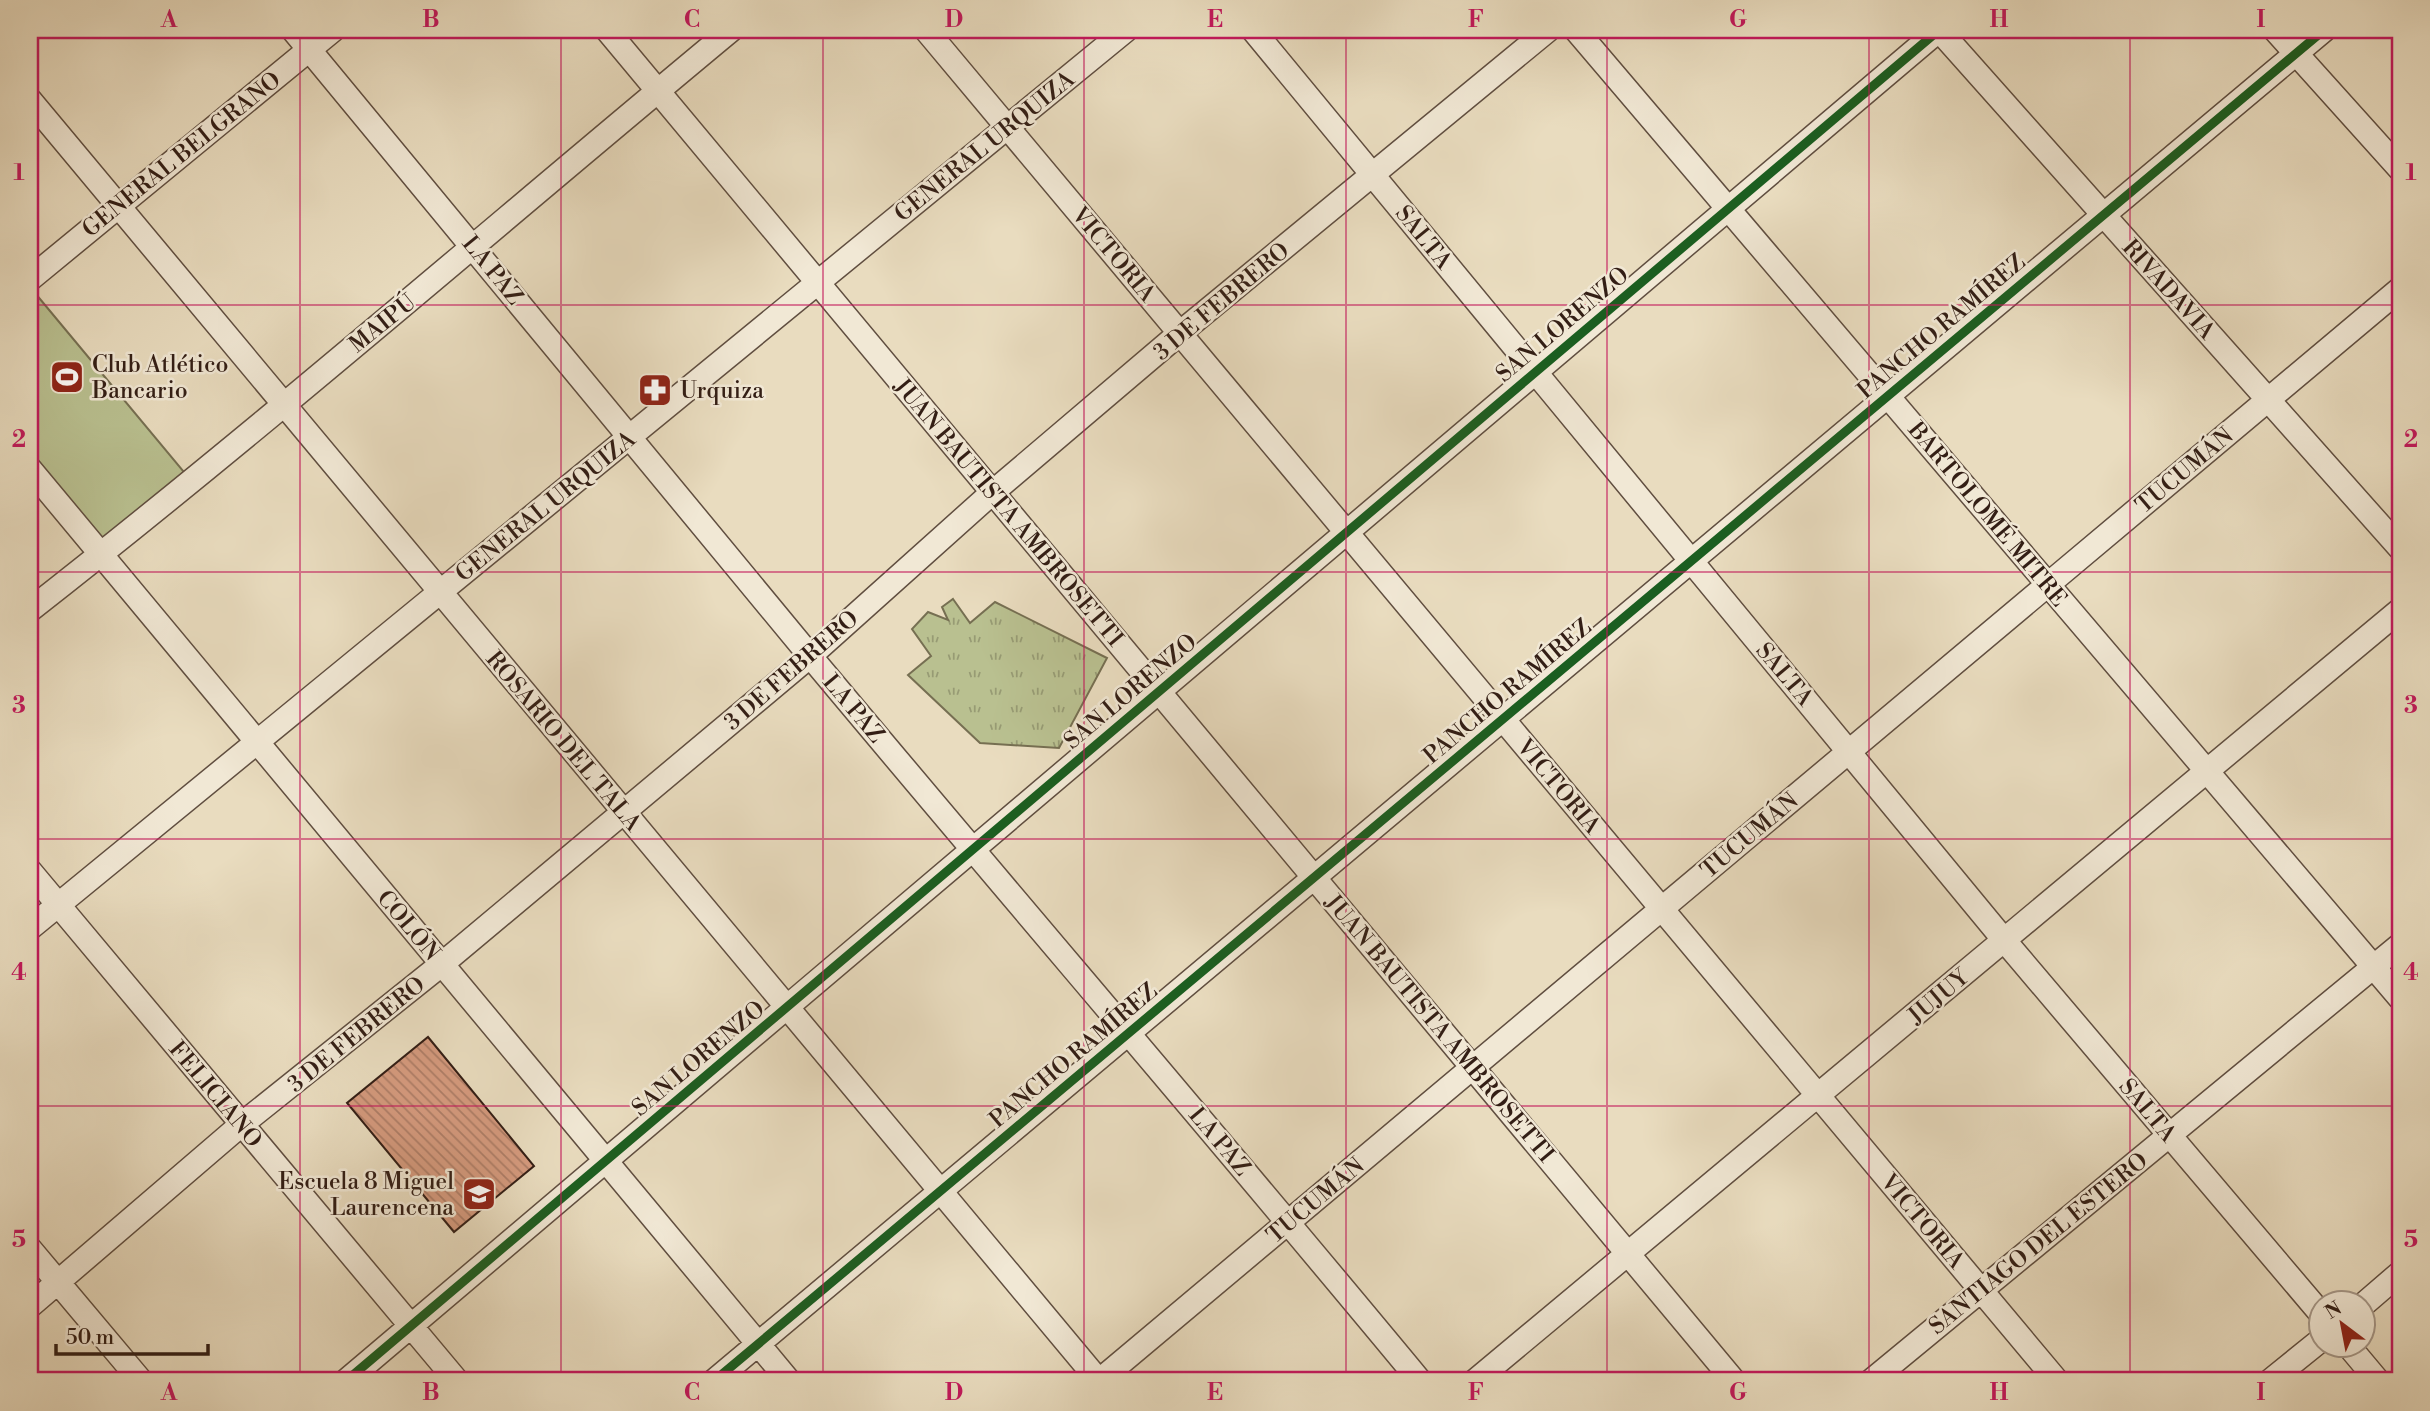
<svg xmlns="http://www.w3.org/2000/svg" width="2430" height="1411" font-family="'Libre Bodoni',serif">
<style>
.park{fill:url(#park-tufts);stroke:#766f52;stroke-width:2}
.pitch{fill:#b9c090;stroke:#766f52;stroke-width:2}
.building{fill:url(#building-back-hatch);stroke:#331e15;stroke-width:2}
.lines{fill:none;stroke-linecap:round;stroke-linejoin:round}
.minor-casing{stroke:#604e40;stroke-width:26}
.minor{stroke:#f1e8d5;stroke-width:23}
.cycleway-casing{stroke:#f1e8d5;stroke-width:13}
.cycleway{stroke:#1b5e20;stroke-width:9}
.grid{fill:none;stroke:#c2185b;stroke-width:2;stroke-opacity:0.55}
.labels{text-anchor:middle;stroke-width:5;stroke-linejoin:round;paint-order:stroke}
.street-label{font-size:23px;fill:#331e15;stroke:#f1e8d5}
.poi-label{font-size:23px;fill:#331e15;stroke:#f1e8d5;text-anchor:start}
.neatline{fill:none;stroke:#c2185b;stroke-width:2.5}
.grid-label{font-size:23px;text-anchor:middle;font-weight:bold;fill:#c2185b}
</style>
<defs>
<pattern id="park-tufts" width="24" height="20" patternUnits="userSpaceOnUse" patternTransform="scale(1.75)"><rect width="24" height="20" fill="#b9c090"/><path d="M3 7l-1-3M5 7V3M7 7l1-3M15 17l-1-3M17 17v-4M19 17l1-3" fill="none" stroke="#979b74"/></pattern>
<pattern id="building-back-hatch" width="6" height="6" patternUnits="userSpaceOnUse" patternTransform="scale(1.75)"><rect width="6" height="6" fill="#d59a7e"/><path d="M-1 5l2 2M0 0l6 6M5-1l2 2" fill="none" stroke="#ad7d66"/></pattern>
</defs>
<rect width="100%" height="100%" fill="#e9dcbf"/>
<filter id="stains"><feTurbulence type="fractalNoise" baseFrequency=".00286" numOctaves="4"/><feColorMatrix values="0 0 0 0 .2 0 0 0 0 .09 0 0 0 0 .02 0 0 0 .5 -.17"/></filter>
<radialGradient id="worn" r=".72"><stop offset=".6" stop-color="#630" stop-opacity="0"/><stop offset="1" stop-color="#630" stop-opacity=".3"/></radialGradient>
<!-- park -->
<path class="park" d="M953,599L970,623L995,602L1107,658L1059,748L980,743L908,675L931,656L912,629L928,612L948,620L942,607Z"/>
<!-- pitch -->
<path class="pitch" d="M30,287L189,478L100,552L30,467Z"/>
<!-- building -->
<path class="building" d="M428,1037L534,1166L454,1232L347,1103Z"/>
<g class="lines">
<!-- minor casing -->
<g class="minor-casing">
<path id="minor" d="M293,30C467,238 637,449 811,657C1013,899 1219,1138 1420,1381
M607,30L1734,1381
M926,30L2057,1381
M1253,30L2004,940L2322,1315
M1576,30L2400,998
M1939,30L2400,548
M2275,30L2400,169
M30,100L1099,1381
M30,279L333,30
M30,469L789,1381
M30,610C269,423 497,224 731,30
M30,871L457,1381
M30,928L1126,30
M30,1249L141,1381
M2364,1304L2400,1273
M30,1306L242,1124L442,964L810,656L993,492L1180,333L1548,30
M2347,1344L2378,1381
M346,1381L1939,30
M714,1381L2324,30
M1099,1381L2400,289
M1475,1381L2400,610
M1871,1381L2400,945
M2270,1381L2322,1339"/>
</g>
<!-- minor -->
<use href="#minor" class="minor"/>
<!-- cycleway casing -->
<g class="cycleway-casing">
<path id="cycleway" d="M346,1381L1939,30
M714,1381L2324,30"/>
</g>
<!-- cycleway -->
<use href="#cycleway" class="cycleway"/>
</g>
<!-- grid -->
<path class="grid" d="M300,30V1381M561,30V1381M823,30V1381M1084,30V1381M1346,30V1381M1607,30V1381M1869,30V1381M2130,30V1381M30,305H2400M30,572H2400M30,839H2400M30,1106H2400"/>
<!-- icons -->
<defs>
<g id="stadium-square" transform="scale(1.75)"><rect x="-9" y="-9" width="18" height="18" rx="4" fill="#8f2418" stroke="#f1e8d5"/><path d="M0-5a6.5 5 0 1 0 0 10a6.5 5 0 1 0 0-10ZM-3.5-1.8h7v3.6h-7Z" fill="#fff"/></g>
<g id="pharmacy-square" transform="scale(1.75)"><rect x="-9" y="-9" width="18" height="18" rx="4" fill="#8f2418" stroke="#f1e8d5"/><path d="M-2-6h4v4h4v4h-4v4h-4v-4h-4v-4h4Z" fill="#fff"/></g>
<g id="school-square" transform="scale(1.75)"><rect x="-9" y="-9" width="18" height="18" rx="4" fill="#8f2418" stroke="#f1e8d5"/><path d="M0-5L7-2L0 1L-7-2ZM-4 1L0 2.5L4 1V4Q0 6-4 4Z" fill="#fff"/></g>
</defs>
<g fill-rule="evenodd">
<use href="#stadium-square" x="67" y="377"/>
<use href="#pharmacy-square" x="655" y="390"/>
<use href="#school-square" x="479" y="1194"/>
</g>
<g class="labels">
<!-- street labels -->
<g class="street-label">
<text transform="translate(984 146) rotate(-39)" y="8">GENERAL URQUIZA</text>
<text transform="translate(181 154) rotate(-39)" y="8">GENERAL BELGRANO</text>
<text transform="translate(1424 237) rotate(51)" y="8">SALTA</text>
<text transform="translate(1114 254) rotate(50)" y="8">VICTORIA</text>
<text transform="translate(493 270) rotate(51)" y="8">LA PAZ</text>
<text transform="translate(2169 289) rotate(48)" y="8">RIVADAVIA</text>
<text transform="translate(1221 301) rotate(-40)" y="8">3 DE FEBRERO</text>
<text transform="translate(382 323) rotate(-39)" y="8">MAIPÚ</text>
<text transform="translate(1562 324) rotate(-40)" y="8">SAN LORENZO</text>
<text transform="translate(1941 326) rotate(-40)" y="8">PANCHO RAMÍREZ</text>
<text transform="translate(2184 470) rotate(-40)" y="8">TUCUMÁN</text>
<text transform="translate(545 506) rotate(-39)" y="8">GENERAL URQUIZA</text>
<text transform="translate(1009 512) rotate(50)" y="8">JUAN BAUTISTA AMBROSETTI</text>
<text transform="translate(1988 514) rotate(50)" y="8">BARTOLOMÉ MITRE</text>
<text transform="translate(791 670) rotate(-41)" y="8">3 DE FEBRERO</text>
<text transform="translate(1785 674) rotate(50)" y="8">SALTA</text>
<text transform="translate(1130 691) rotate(-40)" y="8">SAN LORENZO</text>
<text transform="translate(1507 691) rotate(-40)" y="8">PANCHO RAMÍREZ</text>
<text transform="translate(854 708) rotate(50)" y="8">LA PAZ</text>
<text transform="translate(564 741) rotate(50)" y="8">ROSARIO DEL TALA</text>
<text transform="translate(1559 786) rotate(50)" y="8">VICTORIA</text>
<text transform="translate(1749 835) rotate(-40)" y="8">TUCUMÁN</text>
<text transform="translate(409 925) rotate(50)" y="8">COLÓN</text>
<text transform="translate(1938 996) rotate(-40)" y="8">JUJUY</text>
<text transform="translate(1440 1028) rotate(50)" y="8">JUAN BAUTISTA AMBROSETTI</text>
<text transform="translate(356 1034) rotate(-39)" y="8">3 DE FEBRERO</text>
<text transform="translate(1073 1055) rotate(-40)" y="8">PANCHO RAMÍREZ</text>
<text transform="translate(698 1058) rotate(-40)" y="8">SAN LORENZO</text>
<text transform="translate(216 1094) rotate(50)" y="8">FELICIANO</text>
<text transform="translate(2148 1110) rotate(50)" y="8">SALTA</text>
<text transform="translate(1220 1141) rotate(50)" y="8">LA PAZ</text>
<text transform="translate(1315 1200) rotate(-40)" y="8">TUCUMÁN</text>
<text transform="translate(1923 1221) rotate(50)" y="8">VICTORIA</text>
<text transform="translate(2038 1243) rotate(-39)" y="8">SANTIAGO DEL ESTERO</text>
</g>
<!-- poi labels -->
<g class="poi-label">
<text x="92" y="372">Club Atlético<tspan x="92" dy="26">Bancario</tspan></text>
<text x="680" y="398">Urquiza</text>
<text x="454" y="1189" text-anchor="end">Escuela 8 Miguel<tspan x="454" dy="26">Laurencena</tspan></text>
</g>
</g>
<!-- margin -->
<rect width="2430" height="1411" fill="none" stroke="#e9dcbf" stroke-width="77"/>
<!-- north arrow -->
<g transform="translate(2342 1324) rotate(328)"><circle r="33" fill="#f1e8d5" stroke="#a59788" stroke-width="2"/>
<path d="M0-5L12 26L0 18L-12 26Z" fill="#8f2418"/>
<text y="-10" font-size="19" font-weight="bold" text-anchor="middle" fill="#331e15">N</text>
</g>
<!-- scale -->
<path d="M56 1344v10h152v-10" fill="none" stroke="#331e15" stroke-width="3.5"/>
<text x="66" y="1344" font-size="21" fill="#331e15" stroke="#f1e8d5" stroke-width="5" paint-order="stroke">50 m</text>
<rect x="38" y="38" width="2354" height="1334" class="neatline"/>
<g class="grid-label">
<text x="169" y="27">A</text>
<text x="431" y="27">B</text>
<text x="692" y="27">C</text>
<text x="954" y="27">D</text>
<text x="1215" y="27">E</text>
<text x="1476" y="27">F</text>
<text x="1738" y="27">G</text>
<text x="1999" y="27">H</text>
<text x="2261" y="27">I</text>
<text x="19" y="180">1</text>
<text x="2411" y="180">1</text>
<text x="19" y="447">2</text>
<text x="2411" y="447">2</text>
<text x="19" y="713">3</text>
<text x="2411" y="713">3</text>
<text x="19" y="980">4</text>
<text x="2411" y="980">4</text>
<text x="19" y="1247">5</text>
<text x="2411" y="1247">5</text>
<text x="169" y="1400">A</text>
<text x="431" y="1400">B</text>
<text x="692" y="1400">C</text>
<text x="954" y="1400">D</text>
<text x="1215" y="1400">E</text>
<text x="1476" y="1400">F</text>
<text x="1738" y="1400">G</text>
<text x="1999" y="1400">H</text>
<text x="2261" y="1400">I</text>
</g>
<rect width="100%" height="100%" filter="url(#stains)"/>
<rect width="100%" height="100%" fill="url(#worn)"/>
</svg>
